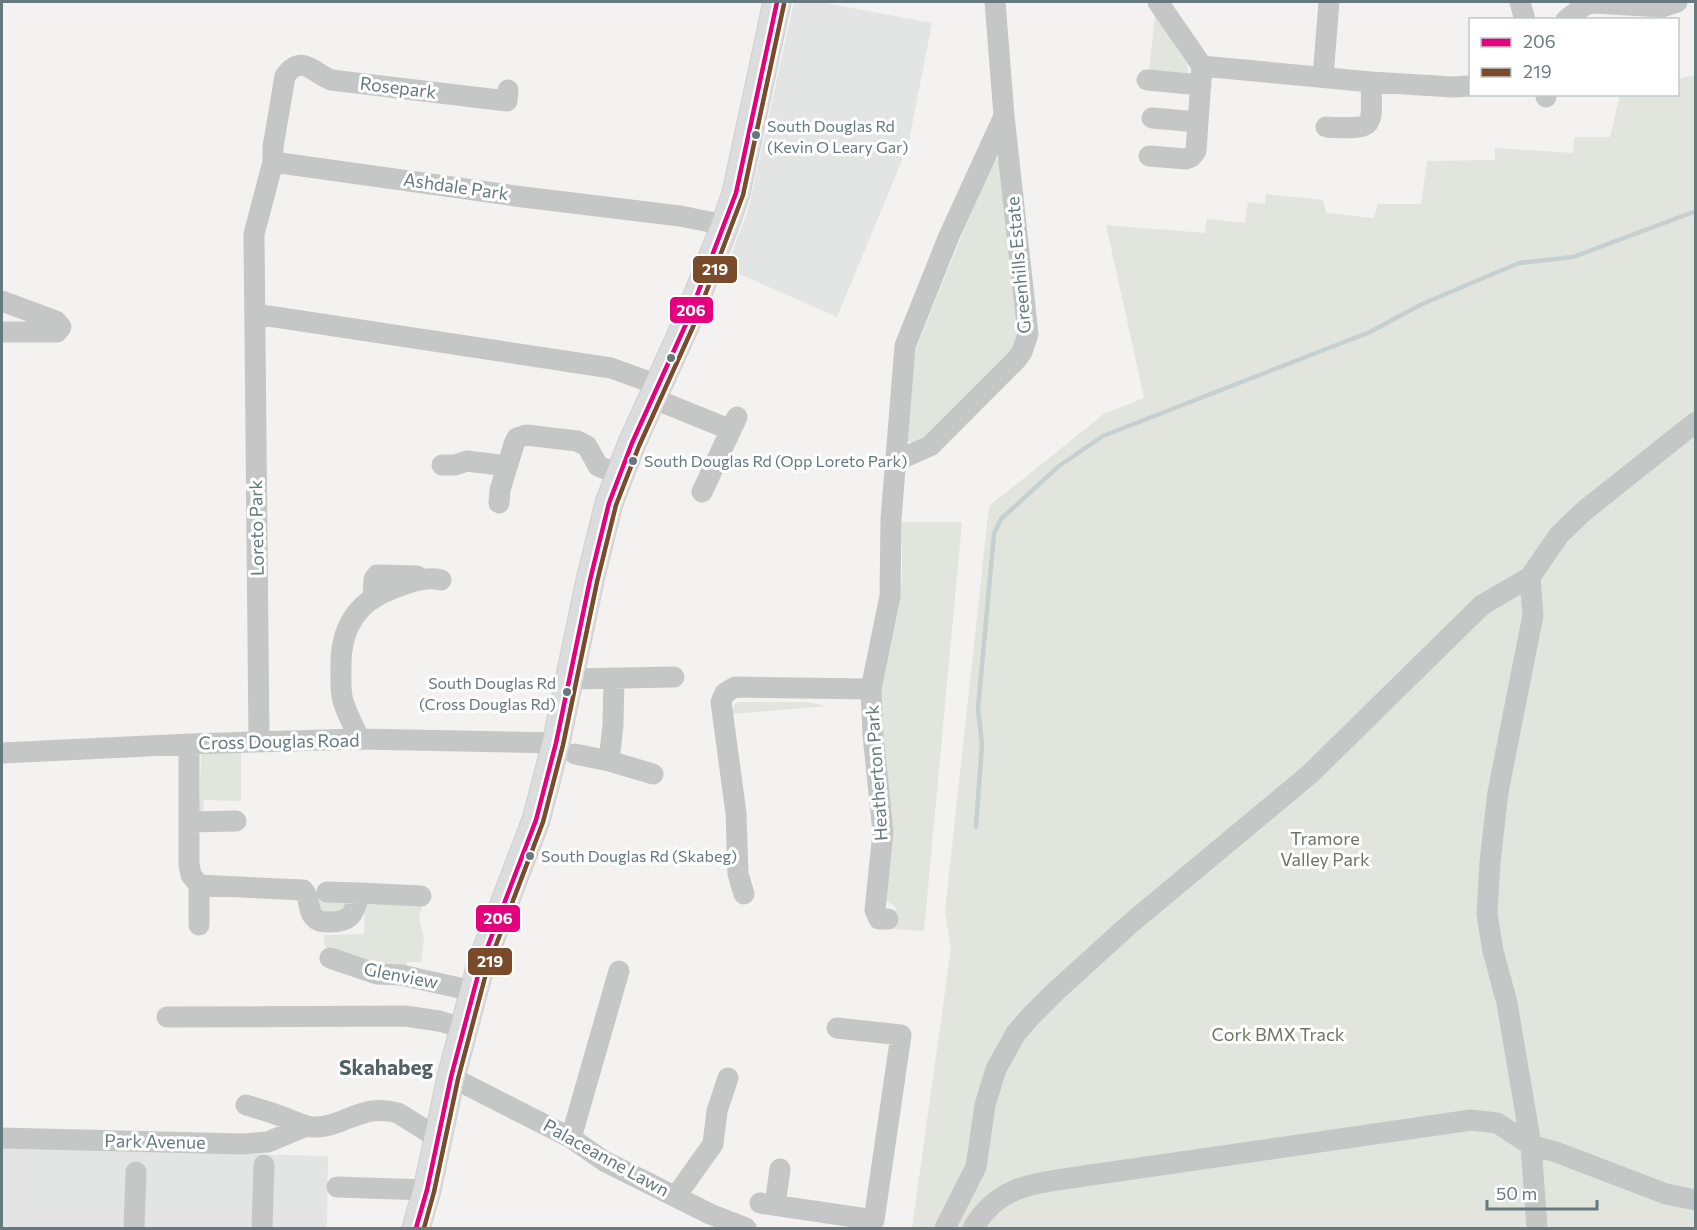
<svg xmlns="http://www.w3.org/2000/svg" width="1697" height="1230" font-family="Commissioner,sans-serif">
<style>
.built{fill:#e3e4e4}
.green{fill:#e2e4de}
.lines{fill:none;stroke-linecap:round;stroke-linejoin:round}
.stream{stroke:#c6d0d1;stroke-width:4.5}
.major-casing{stroke:#cfcfcf;stroke-width:29}
.minor{stroke:#c5c7c7;stroke-width:21}
.major{stroke:#dbdcdd;stroke-width:27}
.bus-1-casing{stroke:#fff;stroke-width:9}
.bus-2-casing{stroke:#fff;stroke-width:9}
.bus-1{stroke:#e5007d;stroke-width:4.5}
.bus-2{stroke:#7a4b2a;stroke-width:4.5}
.bus-dot{fill:#65797f;stroke:#fff;stroke-width:2}
.labels{text-anchor:middle;stroke-width:6;stroke-linejoin:round;paint-order:stroke}
.bus-label{font-size:16px;fill:#65797f;stroke:#fff;text-anchor:start}
.street-label{font-size:18px;fill:#65797f;stroke:#fff}
.park-label{font-size:18px;fill:#6c7763;stroke:#fff}
.quarter-label{font-size:21px;font-weight:bold;fill:#526165;stroke:#fff}
.line-badge{stroke:#fff;stroke-width:2}
.badge-label{font-size:16px;text-anchor:middle;font-weight:bold;fill:#fff}
</style>
<rect width="100%" height="100%" fill="#f3f2f1"/>
<!-- built -->
<path class="built" d="M794,2H820L932,23L908,146L837,317L726,268L748,210Z
M2,1148L328,1156L327,1228H2Z"/>
<!-- green -->
<path class="green" d="M1155,15L1187,64L1189,75L1149,71Z
M1695,75V1228H912L951,948L945,911L989,506L1104,414L1144,398L1106,225L1205,233L1207,219L1245,223L1248,202L1265,204L1266,194L1323,200L1326,213L1374,218L1378,204H1421L1427,161L1495,160V148L1573,153L1574,137H1610L1620,95L1678,94V79Z
M998,159L1001,162L1021,335L1018,345L923,443L914,445L907,440L913,356L991,163L993,160Z
M902,522H962L924,931L893,929L896,907L885,900L880,695L902,580Z
M737,702H807L828,706L732,714L733,708Z
M241,752V801L204,800L203,814L199,815L201,755L202,753Z
M318,885H322L348,900L345,912L318,914L315,908Z
M424,901L419,917L424,939L421,962H407V974L370,969L324,946V935L364,934L365,904Z"/>
<g class="lines">
<!-- stream -->
<path class="stream" d="M976,827L982,744L978,709L994,534L1001,519L1059,466L1103,436L1370,332L1422,304L1519,263L1573,257L1696,211"/>
<!-- major casing -->
<g class="major-casing">
<path id="major" d="M416,1228L427,1190L451,1077L481,964L536,820L556,743L590,580L609,503L632,443L686,324L725,225L736,193L777,2"/>
</g>
<!-- minor -->
<path class="minor" d="M1158,2L1202,66L1371,82L1453,87L1470,86
M1520,2L1525,20
M1566,20L1585,5L1593,3L1662,7L1677,2
M1323,77L1329,2
M1147,80L1201,85
M508,90L507,101L331,80C313,73 302,53 285,76L273,147V162L523,197L680,216L725,225
M1546,97V94
M1152,118L1198,122
M1326,127C1376,129 1372,130 1371,82
M1149,156L1186,159L1191,157L1196,151L1202,66
M2,301L56,321L61,327L57,332H2
M255,314L611,368L658,385
M652,398L731,430
M896,461L930,446L1016,360L1022,352L1028,334L1004,116L995,2
M442,465H455L467,461L507,466
M702,492L737,417
M499,503L500,490L514,444L517,438L526,435L577,441L587,446L598,466L620,475
M373,599L374,579L377,575L417,576
M570,679L674,677
M359,739C354,726 347,714 343,701C340,690 341,679 341,668C340,631 355,602 392,589C407,583 425,576 441,580
M259,742L254,234L273,162
M189,744V864L191,875L199,885L303,890C311,899 307,908 313,916C317,922 323,922 330,922C353,922 353,913 360,893L421,896
M2,753L189,744L359,739L556,743
M575,754L609,761L653,774
M609,761L613,725L614,678
M189,822L236,821
M199,885V925
M327,892L360,893
M744,894L738,874L736,813L721,702L725,693L735,687L871,689
M888,919H879L875,910L883,832L873,735L871,689L890,596L891,519L905,346L949,236L1004,116
M330,958L377,974L401,975L473,991
M167,1017L405,1016L439,1021L463,1028
M837,1028L901,1035L874,1220L870,1228
M451,1077L571,1138L604,1161L710,1214L746,1228
M246,1105C260,1109 273,1113 286,1118C294,1121 303,1126 312,1127C343,1129 360,1102 398,1113L438,1138
M2,1138L243,1144L268,1142L306,1126
M571,1138L619,971
M337,1187L427,1190
M676,1196L713,1144L717,1111L728,1078
M760,1203L874,1220
M775,1205L780,1169
M134,1228L136,1172
M262,1228L264,1165
M945,1228L976,1167L985,1105L996,1069L1016,1033L1031,1016L1055,992L1131,923L1310,774L1482,605L1530,577L1559,535L1584,511L1696,422
M973,1228C998,1186 1032,1184 1077,1177L1471,1120L1497,1123L1531,1145L1507,1003L1493,951L1487,914L1490,862L1498,792L1533,615L1530,577
M1537,1228L1531,1145L1556,1152L1666,1194L1696,1200"/>
<!-- major -->
<use href="#major" class="major"/>
<!-- bus-1 casing -->
<g class="bus-1-casing">
<path id="bus-1" d="M416,1228L427,1190L451,1077L481,964L536,820L556,743L590,580L609,503L632,443L686,324L736,193L777,2"/>
</g>
<!-- bus-2 casing -->
<g class="bus-2-casing">
<path id="bus-2" d="M424,1228L434,1192L458,1079L488,966L543,822L563,745L597,582L616,505L639,446L693,327L743,195L784,4"/>
</g>
<!-- bus-1 -->
<use href="#bus-1" class="bus-1"/>
<!-- bus-2 -->
<use href="#bus-2" class="bus-2"/>
</g>
<!-- markers -->
<g class="bus-dot">
<circle cx="756" cy="135" r="5"/>
<circle cx="671" cy="358" r="5"/>
<circle cx="633" cy="461" r="5"/>
<circle cx="567" cy="692" r="5"/>
<circle cx="530" cy="856" r="5"/>
</g>
<g class="labels">
<!-- bus labels -->
<g class="bus-label">
<text x="767" y="132">South Douglas Rd<tspan x="767" dy="21">(Kevin O Leary Gar)</tspan></text>
<text x="644" y="467">South Douglas Rd (Opp Loreto Park)</text>
<text x="556" y="689" text-anchor="end">South Douglas Rd<tspan x="556" dy="21">(Cross Douglas Rd)</tspan></text>
<text x="541" y="862">South Douglas Rd (Skabeg)</text>
</g>
<!-- street labels -->
<g class="street-label">
<text transform="translate(398 88) rotate(7)" y="6">Rosepark</text>
<text transform="translate(456 187) rotate(8)" y="6">Ashdale Park</text>
<text transform="translate(1019 265) rotate(-95)" y="6">Greenhills Estate</text>
<text transform="translate(257 528) rotate(-91)" y="6">Loreto Park</text>
<text transform="translate(279 742) rotate(-1)" y="6">Cross Douglas Road</text>
<text transform="translate(877 773) rotate(-94)" y="6">Heatherton Park</text>
<text transform="translate(401 976) rotate(11)" y="6">Glenview</text>
<text transform="translate(155 1142) rotate(1)" y="6">Park Avenue</text>
<text transform="translate(606 1158) rotate(29)" y="6">Palaceanne Lawn</text>
</g>
<!-- park labels -->
<g class="park-label">
<text x="1325" y="845">Tramore<tspan x="1325" dy="21">Valley Park</tspan></text>
<text x="1278" y="1041">Cork BMX Track</text>
</g>
<!-- quarter labels -->
<g class="quarter-label">
<text x="386" y="1075">Skahabeg</text>
</g>
</g>
<g class="line-badge">
<rect x="692" y="255" width="46" height="29" rx="6" fill="#7a4b2a"/>
<rect x="669" y="296" width="45" height="28" rx="6" fill="#e5007d"/>
<rect x="475" y="904" width="46" height="29" rx="6" fill="#e5007d"/>
<rect x="467" y="947" width="46" height="29" rx="6" fill="#7a4b2a"/>
</g>
<g class="badge-label">
<text x="715" y="275">219</text>
<text x="691" y="316">206</text>
<text x="498" y="924">206</text>
<text x="490" y="967">219</text>
</g>
<!-- border -->
<rect width="1697" height="1230" fill="none" stroke="#65797f" stroke-width="6"/>
<!-- legend -->
<rect x="1469" y="18" width="210" height="78" fill="#ffffff" stroke="#c1c9cc" stroke-width="1.5"/>
<rect x="1481" y="38" width="30" height="9" fill="#e5007d" stroke="#c1c9cc" stroke-width="1.5"/>
<text x="1523" y="48" font-size="18" fill="#65797f">206</text>
<rect x="1481" y="68" width="30" height="9" fill="#7a4b2a" stroke="#c1c9cc" stroke-width="1.5"/>
<text x="1523" y="78" font-size="18" fill="#65797f">219</text>
<!-- scale -->
<path d="M1487 1200v9h110v-9" fill="none" stroke="#65797f" stroke-width="3"/>
<text x="1496" y="1200" font-size="18" fill="#65797f" stroke="#ffffff" stroke-width="4.5" paint-order="stroke">50 m</text>
</svg>
